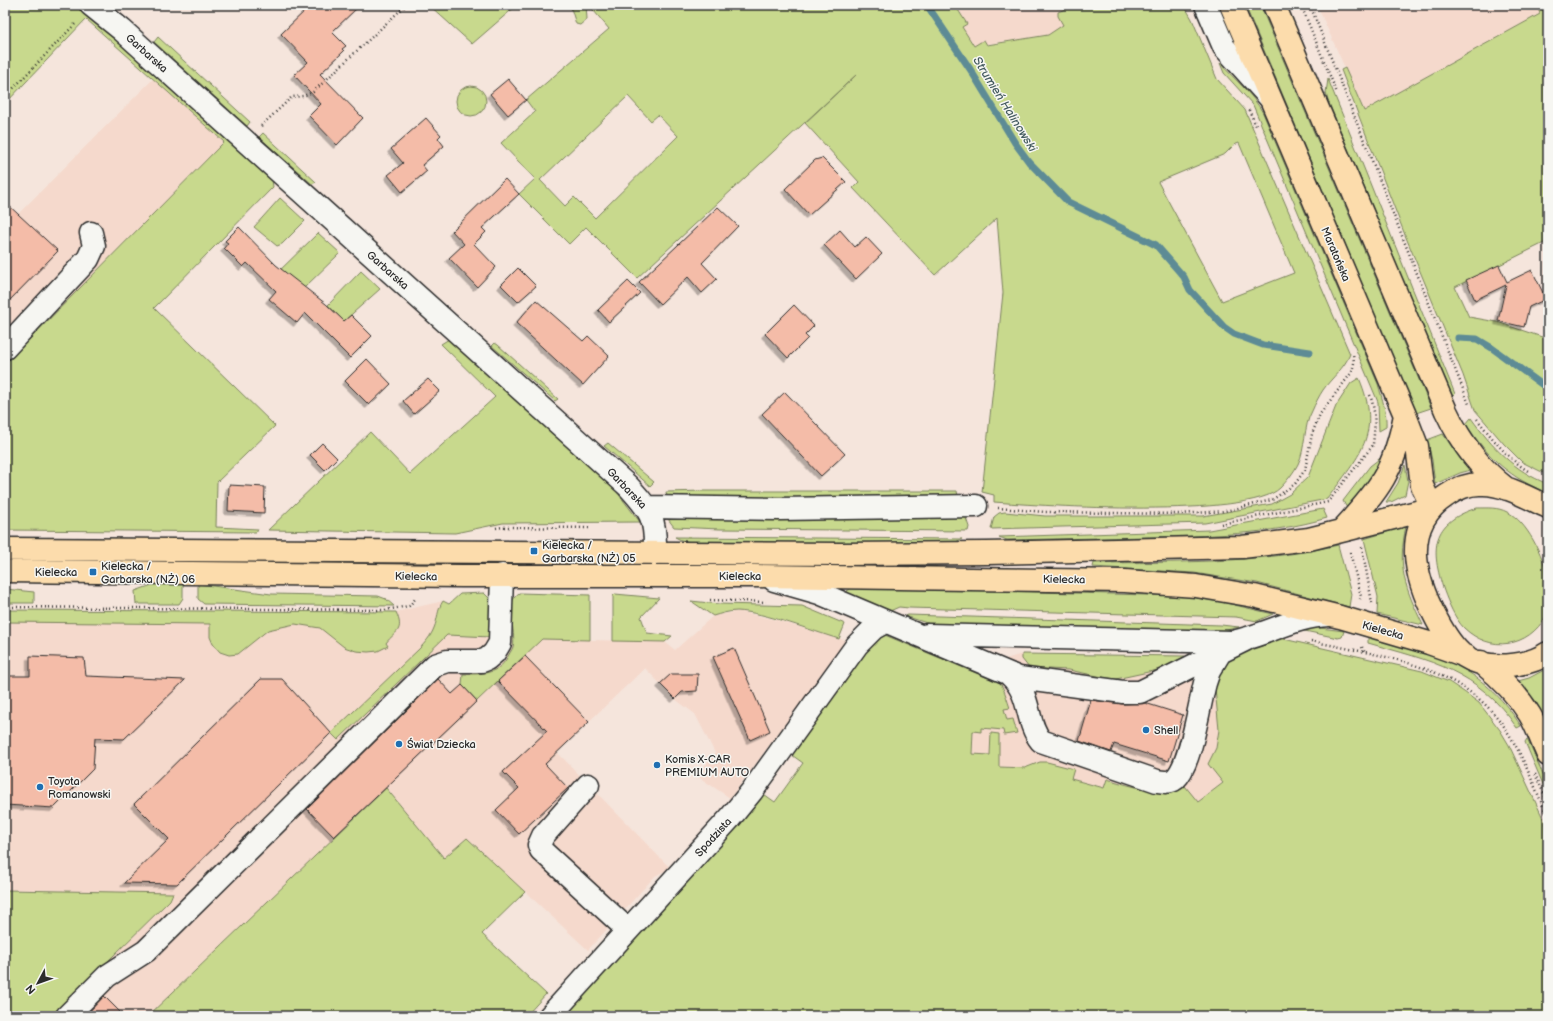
<svg xmlns="http://www.w3.org/2000/svg" width="1553" height="1021" font-family="'Balsamiq Sans',sans-serif">
<style>
.built{fill:#f5d9cc}
.green{fill:#c8d98d;stroke:#7a825c;fill-rule:evenodd}
.lines{fill:none;stroke-linecap:round;stroke-linejoin:round}
.stream{stroke:#5d8b95;stroke-width:7}
.building{fill:#f4bca8;stroke:#2b2b2b;filter:url(#shadow)}
.minor-casing{stroke:#2b2b2b;stroke-width:25}
.major-casing{stroke:#2b2b2b;stroke-width:25}
.path{stroke:#2b2b2b;stroke-width:2.5;stroke-dasharray:1 3;stroke-linecap:butt}
.minor{stroke:#f6f6f2;stroke-width:22}
.major{stroke:#fcdcac;stroke-width:22}
.poi-dot{fill:#1f6fb2;stroke:#f6f6f2;stroke-width:1.5}
.labels{text-anchor:middle;stroke-width:3;stroke-linejoin:round;paint-order:stroke}
.street-label{font-size:11px;fill:#2b2b2b;stroke:#f6f6f2}
.poi-label{font-size:11px;fill:#2b2b2b;stroke:#f6f6f2;text-anchor:start}
.water-label{font-size:12px;font-style:italic;fill:#445b60;stroke:#f6f6f2}
</style>
<defs>
<filter id="shadow"><feDropShadow dx="-3.5" dy="3.5" stdDeviation="0" flood-color="#0004"/></filter>
</defs>
<rect width="100%" height="100%" fill="#f5e5dc"/>
<filter id="ink" filterUnits="userSpaceOnUse"><feTurbulence type="fractalNoise" baseFrequency=".025" numOctaves="2"/><feDisplacementMap in="SourceGraphic" scale="8" xChannelSelector="R" yChannelSelector="G"/><feConvolveMatrix kernelMatrix="1 2 1 2 8 2 1 2 1" color-interpolation-filters="sRGB"/></filter>
<g filter="url(#ink)">
<!-- built -->
<path class="built" d="M955,5H1075L1058,12V16L1064,25L1048,35L974,46L962,27L967,24Z
M1317,5H1537L1540,14L1364,111Z
M154,78L224,142L5,364V227Z
M443,601L440,605L434,629L487,637L665,642L675,650L713,616L738,611L777,620L839,639L848,640L730,798L697,776L715,753L695,714L675,699L645,668L557,752L670,868L655,876L588,950L467,838L444,858L386,788L148,1016H52L170,900L173,894L5,890V610L384,614L396,612Z
M1238,651L1218,718L1219,730L1216,748L1212,758L1223,783L1198,802L1176,789L1148,790L1107,779L1104,788L1071,779L1073,769L1034,764L1025,768L999,767V734L992,733L990,755L972,754L973,731L980,728L1004,709L1003,686L979,667L1022,654L1185,656Z"/>
<!-- green -->
<path class="green" d="M5,5H77L101,21L272,179L273,187L154,308L275,426L217,482L216,527L258,529L256,532L5,530V364L224,142L86,19L5,104Z
M429,5H517L472,44Z
M570,5H586L587,19L580,25L576,24Z
M589,5H955L967,24L962,27L974,46L984,40L987,45L1048,35L1063,25L1058,16V12L1075,5H1184L1192,19L1217,79L1245,110L1350,354C1344,369 1332,377 1323,390C1319,396 1315,404 1312,411C1303,427 1306,448 1298,464C1294,472 1287,481 1280,488C1249,519 1043,506 994,502V495L982,492L1003,293L997,218L935,275L853,188L859,182L805,123L856,75L637,278L586,227L569,244L519,194L535,179L501,143L535,112L526,100L609,29ZM628,96L651,121L658,115L678,136L595,218L574,197L565,206L540,180ZM1239,143L1294,273L1222,301L1158,182L1225,154L1234,145Z
M1245,5H1260L1431,408L1416,413Z
M1537,5H1548V241L1455,287L1469,317L1497,322L1548,339V475L1522,462L1504,444L1475,410L1463,375L1405,235L1341,70L1345,68L1364,111L1540,14Z
M158,37L250,122L247,126L154,42Z
M1220,63C1235,80 1252,93 1263,113L1378,384C1382,399 1387,412 1386,427L1379,431L1378,402L1253,105L1224,73Z
M1328,79L1455,394L1452,397L1328,101L1326,93Z
M456 101a15 15 0 1 1 30 0a15 15 0 1 1-30 0Z
M263,133L316,182L312,184L259,137Z
M280,198L305,221L282,244L277,246L254,227Z
M318,233L340,253L304,288L273,277Z
M361,271L380,289L344,321L328,305Z
M449,339L610,483L640,522L503,523L455,533L268,530L370,432L410,474L495,397L441,344Z
M495,343L498,345L558,399L555,401L492,346Z
M1359,378C1383,434 1359,456 1327,499L1205,523L991,529L994,517L999,513L1005,512L1045,516H1203L1272,504L1290,494L1308,477L1336,406L1351,383Z
M1471,418C1492,447 1514,471 1548,484V493C1510,478 1488,458 1466,424Z
M1443,434L1460,459L1471,470L1460,473L1435,484L1432,460L1427,440Z
M608,443L654,482L650,486L604,446Z
M1383,456C1375,476 1363,493 1347,508L1343,501L1370,466Z
M1405,465L1408,481L1405,495L1391,502H1386L1398,483Z
M703,491H957L959,502H668L666,492Z
M1477,508C1488,508 1498,507 1507,512C1527,521 1543,556 1548,577C1549,583 1548,591 1548,598C1548,604 1549,610 1546,616C1528,648 1490,653 1464,628C1455,619 1448,602 1444,591C1430,549 1431,522 1477,508Z
M1323,509L1327,518C1269,535 1207,536 1147,537C1100,538 1054,539 1007,540L999,537L1209,530Z
M665,515H965L969,527L968,531L720,529L674,527Z
M1406,526C1397,568 1405,588 1423,625L1377,614L1378,597L1364,539Z
M675,537L962,539L951,544L691,542L681,540Z
M1338,545L1351,594L1349,607L1257,583L1194,573L1093,567L1094,563C1175,562 1258,564 1338,545Z
M183,584V598L179,604H136L135,591L152,585Z
M198,584L271,594L378,596L386,599L394,606L204,604L198,599Z
M854,587L1184,596L1222,602L1273,614L1257,621L1236,617L909,608L899,607L890,611L848,593L847,591Z
M5,589L34,592V603H5Z
M484,593L490,599L491,637L447,635L338,740L331,733L419,649C425,643 431,636 434,628C438,619 437,610 443,601L449,604L460,594Z
M519,593L590,595V640L542,639L477,701L462,685L463,674C481,674 497,675 507,658C509,654 512,650 513,647C517,631 503,604 519,593Z
M615,594L659,598L641,617L647,633L672,636L665,642L613,641V596Z
M691,601L719,604L802,606L845,624L839,639C812,631 764,612 737,611C729,611 720,614 713,616Z
M5,610L396,612C405,632 395,631 386,643L388,646L378,651L368,652L356,651L344,647L320,628L295,624L268,630L238,654L229,655L220,652L213,644L210,637V624L5,622Z
M908,615L1221,625L1239,627L1223,631L933,625L905,616Z
M1312,627L1344,631L1342,637L1338,638L1300,630Z
M880,633L988,678L990,673C1003,681 1005,694 1010,708L1004,709L1007,720L1013,719L1017,733L1004,735L1003,730L981,728V732L973,731L972,754L990,755L991,733L999,734V767L1025,768L1040,762H1047L1074,769L1071,779L1104,788L1107,779C1134,787 1158,795 1185,786L1198,802L1223,783L1208,764L1216,748L1219,730L1215,688L1222,668L1229,659L1275,637L1422,671L1449,682L1464,692L1479,703L1500,730L1509,745L1548,829V1016H562L761,792L775,802L803,763L789,753Z
M1368,637C1436,655 1480,663 1521,726L1517,728C1478,670 1431,661 1368,643Z
M1022,654L1185,656L1186,658L1162,669L1116,679L1107,678L1069,670L1029,668L1022,659Z
M1548,668V715L1544,716L1518,681L1529,678Z
M1527,739L1548,785V796L1525,742Z
M386,788L444,858L467,838L525,892L482,934L546,994L526,1016H413L411,1014L409,1016H148Z
M5,890L173,893L170,900L52,1016H5Z"/>
<g class="lines">
<!-- stream -->
<path class="stream" d="M927,5L970,69L1015,143L1029,162L1068,202L1156,245L1184,277L1190,290L1224,327L1234,334L1263,345L1310,352
M1458,338L1477,339L1492,348L1548,389"/>
</g>
<!-- building -->
<path class="building" d="M311,5H360L332,32L346,46L342,49L344,51L320,74L363,118L337,145L309,116L321,104L294,75L308,62L281,34Z
M508,79L526,100L508,115L490,94Z
M426,118L441,135L438,138L444,146L422,165L427,171L402,192L388,175L403,163L391,149Z
M822,158L846,182L809,215L785,189L815,160Z
M505,179L519,194L482,228L486,232L474,244L496,267L477,287L449,258L464,244L452,231Z
M5,202L58,251L5,305Z
M718,207L738,226L702,263L717,279L702,293L688,277L660,304L639,282Z
M239,227L276,265L326,304L344,321L351,315L372,336L350,358L305,313L297,323L269,299L276,291L247,263L243,267L224,248L228,243L225,241Z
M840,230L855,247L866,237L882,254L856,279L824,245Z
M1499,265L1507,282L1532,270L1546,299L1529,307L1524,327L1498,321L1506,285L1475,300L1466,280Z
M518,268L536,286L518,302L501,285Z
M628,281L640,293L609,322L598,310Z
M536,300L583,341L588,336L609,356L583,385L516,323Z
M794,305L814,326L805,335L808,338L788,358L765,334Z
M367,359L391,384L369,405L345,381Z
M428,379L440,391L414,414L403,401Z
M785,392L845,454L821,476L762,414Z
M322,443L337,458L325,470L310,455Z
M229,485L265,487L264,513L228,511Z
M734,648L770,731L750,740L713,657Z
M30,656L84,658L86,676L185,680L124,739L95,738L93,769L54,808L5,805V676H30Z
M525,656L589,722L545,764L568,788L519,834L496,810L519,788L503,772L547,731L498,681Z
M671,674H698L697,691L682,692L675,699L660,684Z
M261,679H282L331,733L177,884L124,883L169,839L134,804Z
M438,679L452,694L462,685L477,701L334,837L307,809Z
M1091,700L1123,704L1145,703L1183,715L1169,761L1114,744L1111,752L1079,741Z
M104,996L124,1016H85Z"/>
<g class="lines">
<!-- minor casing -->
<g class="minor-casing">
<path id="minor" d="M91,5L122,30L628,486C651,511 656,518 655,553
M1206,5L1224,47L1270,98
M5,348L88,259L94,246L91,233
M646,507L780,509L976,506
M774,580L819,593L1019,678L1123,692H1140L1245,640
M927,635L1232,642C1265,636 1295,616 1329,615
M1010,675C1032,695 1025,722 1041,741L1157,781C1163,782 1170,783 1175,779C1191,765 1199,705 1205,683L1209,671L1221,651
M588,785L543,836L539,845L541,850L628,930
M67,1016L107,976L146,951L435,665L447,661H482L487,659L494,653L500,643L502,575
M550,1016L730,818L752,791L857,645L874,628L885,622"/>
</g>
<!-- major casing -->
<g class="major-casing">
<path id="major" d="M1231,5L1405,415L1417,446L1422,486L1432,507
M1274,5L1446,411C1460,441 1480,469 1507,489
M1548,507C1528,498 1505,484 1483,484C1469,483 1457,488 1446,496C1400,526 1415,579 1437,620C1444,633 1452,647 1464,656C1487,671 1527,667 1548,653
M1342,530C1380,489 1394,471 1405,415
M5,549L841,554L987,553L1242,547L1309,539L1429,509
M5,571L462,576H753L1125,581L1196,586L1254,596L1340,617L1429,643L1466,656
M1481,662C1500,677 1517,694 1530,715C1537,727 1542,742 1548,755"/>
</g>
<!-- path -->
<path class="path" d="M1301,5L1337,93
M1310,5L1469,404
M5,97L77,22
M1249,110L1257,128
M261,126L292,97L303,96L313,92L406,5
M1370,395C1376,411 1375,427 1373,444
M1477,419C1492,438 1507,458 1528,471
M998,508L1045,512L1180,514L1225,511L1272,500L1295,484L1305,470L1312,434L1320,414L1352,372L1354,363L1353,353
M1221,524L1328,502L1374,444
M496,528L503,527L591,528
M1362,547L1372,603
M1350,552L1361,596L1360,599
M710,600L766,602
M5,607L385,610L409,606L416,598
M1311,641C1380,656 1462,664 1505,728C1523,755 1535,788 1548,818
M1362,647L1365,653
M1535,774L1548,803"/>
<!-- minor -->
<use href="#minor" class="minor"/>
<!-- major -->
<use href="#major" class="major"/>
</g>
</g>
<!-- markers -->
<g class="poi-dot">
<rect x="530" y="547" width="8" height="8" rx="2"/>
<rect x="89" y="568" width="8" height="8" rx="2"/>
<circle cx="1146" cy="730" r="4"/>
<circle cx="399" cy="744" r="4"/>
<circle cx="657" cy="765" r="4"/>
<circle cx="40" cy="787" r="4"/>
</g>
<g class="labels">
<!-- street labels -->
<g class="street-label">
<text transform="translate(147 53) rotate(42)" y="4">Garbarska</text>
<text transform="translate(1336 254) rotate(67)" y="4">Maratońska</text>
<text transform="translate(388 270) rotate(42)" y="4">Garbarska</text>
<text transform="translate(627 488) rotate(46)" y="4">Garbarska</text>
<text x="56" y="576">Kielecka</text>
<text transform="translate(416 576) rotate(1)" y="4">Kielecka</text>
<text x="740" y="580">Kielecka</text>
<text transform="translate(1064 579) rotate(1)" y="4">Kielecka</text>
<text transform="translate(1383 630) rotate(16)" y="4">Kielecka</text>
<text transform="translate(713 837) rotate(-48)" y="4">Spadzista</text>
</g>
<!-- poi labels -->
<g class="poi-label">
<text x="542" y="549">Kielecka /<tspan x="542" dy="13">Garbarska (NŻ) 05</tspan></text>
<text x="101" y="570">Kielecka /<tspan x="101" dy="13">Garbarska (NŻ) 06</tspan></text>
<text x="1154" y="734">Shell</text>
<text x="407" y="748">Świat Dziecka</text>
<text x="665" y="763">Komis X-CAR<tspan x="665" dy="13">PREMIUM AUTO</tspan></text>
<text x="48" y="785">Toyota<tspan x="48" dy="13">Romanowski</tspan></text>
</g>
<!-- water labels -->
<g class="water-label">
<text transform="translate(1005 104) rotate(58)" y="4">Strumień Halinowski</text>
</g>
</g>
<!-- margin -->
<rect width="1553" height="1021" fill="none" stroke="#f6f6f2" stroke-width="20"/>
<rect x="10" y="10" width="1533" height="1001" fill="none" stroke="#2b2b2b" stroke-width="1.5" filter="url(#ink)"/>
<!-- north arrow -->
<g transform="translate(38 983) rotate(229)" stroke="#f6f6f2" stroke-width="3" paint-order="stroke">
<path d="M0-3L7 15L0 10L-7 15Z" fill="#2b2b2b"/>
<text y="-6" font-size="11" font-weight="bold" text-anchor="middle" fill="#2b2b2b">N</text>
</g>
</svg>
